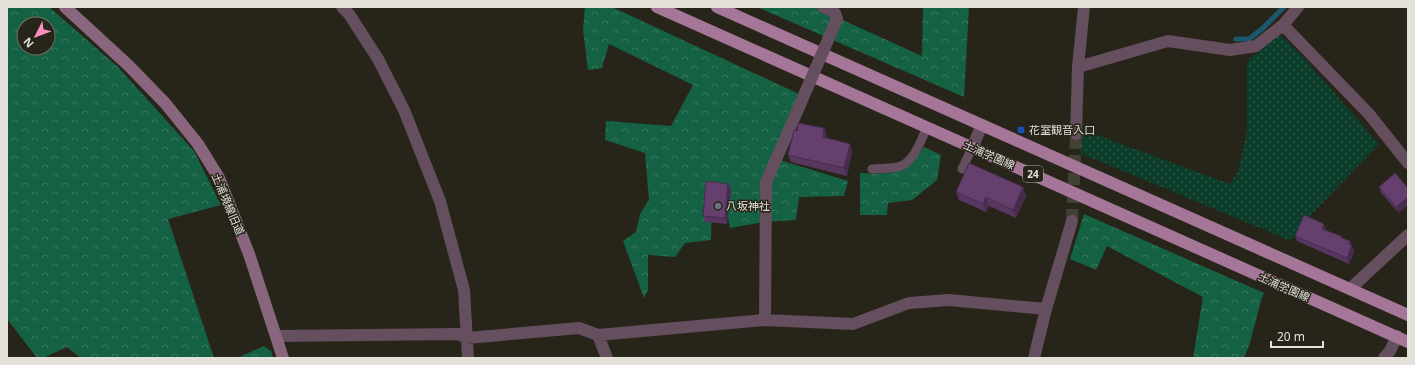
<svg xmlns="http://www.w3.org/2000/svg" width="1415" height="365" font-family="'Noto Sans','Noto Sans JP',sans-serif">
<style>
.grass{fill:url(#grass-dots)}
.forest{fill:url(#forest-crowns);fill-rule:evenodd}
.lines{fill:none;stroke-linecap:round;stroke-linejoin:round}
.stream{stroke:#1a596c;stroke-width:5}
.street-tunnel{stroke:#434136;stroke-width:12;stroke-dasharray:12 6;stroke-linecap:butt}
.lane{stroke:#654e5e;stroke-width:9}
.street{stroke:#654e5e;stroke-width:12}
.secondary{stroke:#89657e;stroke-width:12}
.primary{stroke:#a57697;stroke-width:12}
.street-bridge{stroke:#654e5e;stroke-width:12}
.wall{fill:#57365f}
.shaded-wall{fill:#472c4d}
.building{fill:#653f6e;stroke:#472c4d}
.transit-dot{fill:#1a4fb4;stroke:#272519;stroke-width:1.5}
.worship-dot{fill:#6b7280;stroke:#272519;stroke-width:1.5}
.labels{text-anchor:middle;stroke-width:3;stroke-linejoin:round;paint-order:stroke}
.shield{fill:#272519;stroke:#aba9a0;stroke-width:1}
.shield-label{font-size:10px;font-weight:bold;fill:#e3e1da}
.poi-label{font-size:11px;fill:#e3e1da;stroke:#272519;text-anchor:start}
.street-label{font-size:11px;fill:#e3e1da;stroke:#272519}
</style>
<defs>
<pattern id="grass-dots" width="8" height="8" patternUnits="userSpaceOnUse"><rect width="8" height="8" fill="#0b3d2a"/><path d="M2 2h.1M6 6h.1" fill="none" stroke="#2e5948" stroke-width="1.8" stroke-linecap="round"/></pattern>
<pattern id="forest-crowns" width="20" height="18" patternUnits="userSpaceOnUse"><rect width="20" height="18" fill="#156143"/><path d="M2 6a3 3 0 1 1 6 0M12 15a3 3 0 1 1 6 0" fill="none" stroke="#37775e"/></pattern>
</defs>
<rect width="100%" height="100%" fill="#272519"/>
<!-- grass -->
<path class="grass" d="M1280,35L1302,56L1379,144L1305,221L1291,241L1080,153L1083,130L1230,184L1238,171L1247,131V61Z"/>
<!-- forest -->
<path class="forest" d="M7,7H49L118,67L194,151L221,205L168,219L214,358H81L67,347L43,358H37L7,319ZM24,24H48V48H24Z
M585,7H612L799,94L773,158L848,181L844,196L799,197L796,220L764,222L730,228L723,192L712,191L711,240L685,243L675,257L648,255V290L644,298L623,241L636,232L640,214L649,200L645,153L605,140L606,121L671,126L693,85L609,44L602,68L588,70L583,30Z
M757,7H814L922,56L923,7H969L964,97Z
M924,147L941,155L937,180L912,200L888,203L887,215H860V173C890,174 906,176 924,147Z
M1084,214L1264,293L1262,297L1249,346L1244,358H1193L1203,297L1107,246L1096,270L1070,259Z
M264,346L271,351L273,358H237Z"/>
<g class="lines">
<!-- stream -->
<path class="stream" d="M1236,39H1249L1262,29L1284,7"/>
<!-- street-tunnel -->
<path class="street-tunnel" d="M1072,221L1076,134"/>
<!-- lane -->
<path class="lane" d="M872,169C881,168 893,169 901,166C915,160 921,140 927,127
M962,169L972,148"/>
<!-- street -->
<path class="street" d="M342,7L349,14L378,59L404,110L440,201L464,290L468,358
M823,7L835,13L837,19
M1283,25L1369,114L1408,163
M1078,67L1168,41L1230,50L1256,46L1283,25L1298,7
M1076,134L1078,67L1084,7
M972,148L982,125
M1350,289L1408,235
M765,320L766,182L799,107
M598,335L607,358
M276,336L458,334L467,338L579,328L598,335L765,320L853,324L909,303L949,300L1046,309
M1034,358L1046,309L1072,221
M1384,358L1390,351L1397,336"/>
<!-- secondary -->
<path class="secondary" d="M65,7L128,65L165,103L198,144L219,178L249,254L283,358"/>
<!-- primary -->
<path class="primary" d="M657,7L1408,342
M717,7L1408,315"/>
<!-- street-bridge -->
<path class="street-bridge" d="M799,107L837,19"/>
</g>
<!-- wall -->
<path class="wall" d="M824,128L827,136V138L852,151L847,176L791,162L788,155L797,131Z
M728,184L731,190L727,224L705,222L703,216Z
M1023,187L1026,196L1016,218L989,206L986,212L959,200L956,192Z
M1379,187L1408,188L1399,213L1381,193Z
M1326,230L1350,241L1354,251L1349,264L1297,241L1295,236Z"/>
<!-- shaded-wall -->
<path class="shaded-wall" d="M824,128L827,136L825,145L823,137Z
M850,144L852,151L847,176L844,168Z
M728,184L731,190L727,224L725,218Z
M1023,187L1026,196L1016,218L1013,210Z
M986,197L989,206L986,212L983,204Z
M1408,197V205L1399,213L1396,207Z
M1324,224L1326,230L1324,234L1322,229Z
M1350,241L1354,251L1349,264L1347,258Z"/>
<!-- building -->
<path class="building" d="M798,123L824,128L823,137L850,144L844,168L788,155L794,130L797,131Z
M969,163L1023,187L1013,210L986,197L983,204L956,192Z
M1395,173L1408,188V197L1396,207L1379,187Z
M706,181L728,184L725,218L703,216Z
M1304,215L1324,224L1322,229L1341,236L1342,238L1350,241L1349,244L1352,245L1347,258L1295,236Z"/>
<!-- markers -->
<rect class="transit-dot" x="1017" y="126" width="8" height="8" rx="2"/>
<circle class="worship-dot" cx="718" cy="206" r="4"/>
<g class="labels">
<!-- shield labels -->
<rect class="shield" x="1023" y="166" width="20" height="16" rx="3"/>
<g class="shield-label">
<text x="1033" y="178">24</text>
</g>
<!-- poi labels -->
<g class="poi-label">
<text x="1029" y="134">花室観音入口</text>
<text x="726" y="210">八坂神社</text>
</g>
<!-- street labels -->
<g class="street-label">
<text transform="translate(989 155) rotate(24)" y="4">土浦学園線</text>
<text transform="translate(228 204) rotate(67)" y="4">土浦境線旧道</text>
<text transform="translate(1284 287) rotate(24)" y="4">土浦学園線</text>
</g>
</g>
<!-- border -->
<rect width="1415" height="365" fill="none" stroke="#e3e1da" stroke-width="16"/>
<!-- north arrow -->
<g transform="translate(36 36) rotate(228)"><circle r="19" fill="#272519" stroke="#727066"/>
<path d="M0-3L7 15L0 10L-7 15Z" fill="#fd8ec0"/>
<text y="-6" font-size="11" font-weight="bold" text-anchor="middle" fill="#e3e1da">N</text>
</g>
<!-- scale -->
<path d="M1271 341v6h52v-6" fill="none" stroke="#e3e1da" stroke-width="2"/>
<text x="1277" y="341" font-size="12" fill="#e3e1da" stroke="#272519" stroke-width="3" paint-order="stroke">20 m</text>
</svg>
